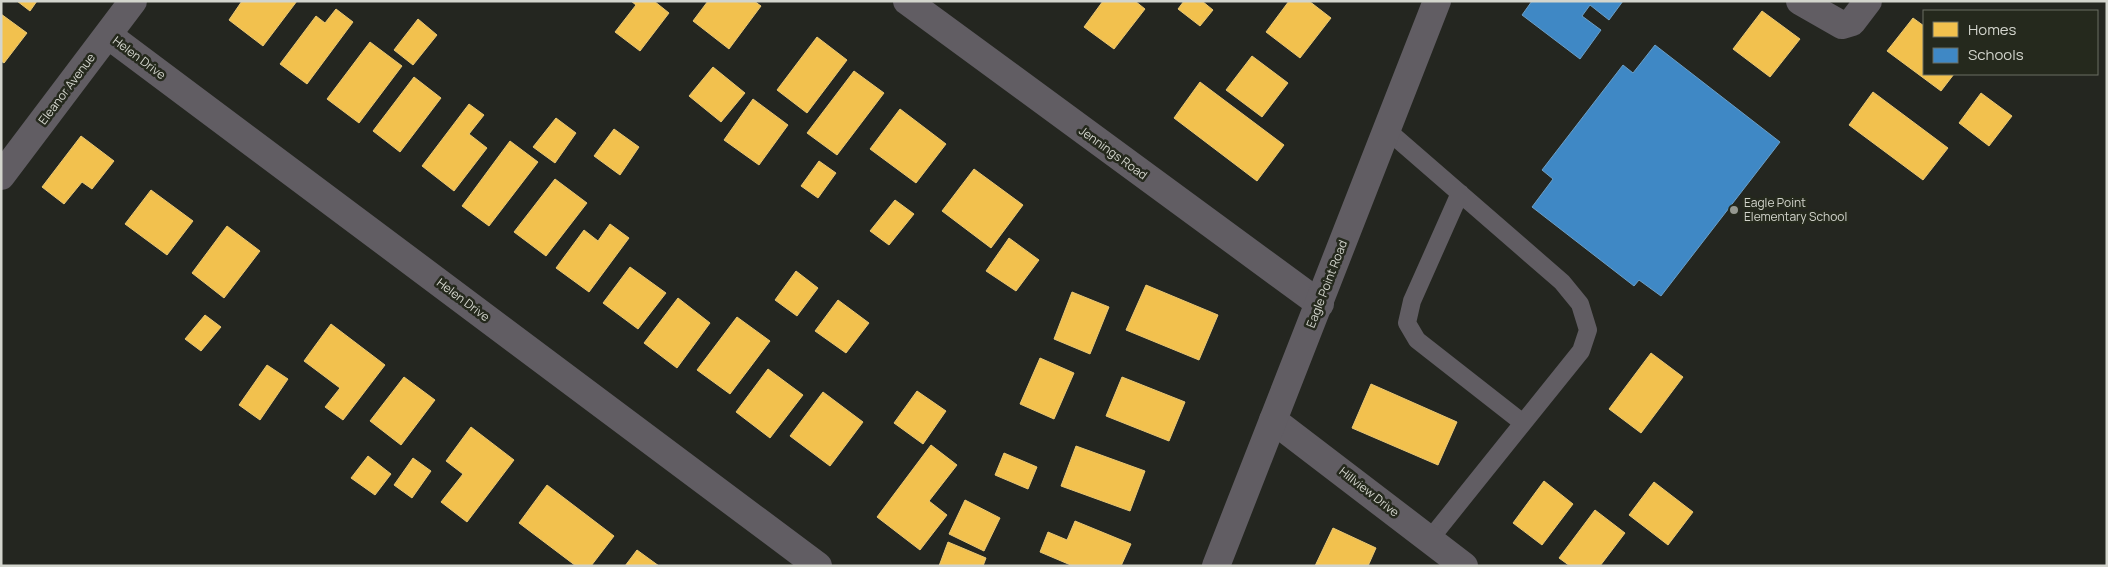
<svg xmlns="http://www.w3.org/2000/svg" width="2108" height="567" font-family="Manrope,sans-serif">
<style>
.homes{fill:#f2c14e;stroke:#e9c774}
.schools{fill:#3f88c5;stroke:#6b9fc7}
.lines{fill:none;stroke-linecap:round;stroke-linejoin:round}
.service{stroke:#615d63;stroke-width:18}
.minor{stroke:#615d63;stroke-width:28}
.tertiary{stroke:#615d63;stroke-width:28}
.poi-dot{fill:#969890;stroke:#25291d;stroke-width:2}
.labels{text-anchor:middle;stroke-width:5;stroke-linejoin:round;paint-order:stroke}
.street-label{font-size:12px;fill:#d3d5cd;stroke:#25291d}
.poi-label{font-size:12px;fill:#d3d5cd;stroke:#25291d;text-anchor:start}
</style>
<rect width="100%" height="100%" fill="#242620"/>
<!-- homes -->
<path class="homes" d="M17,1H37L30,11Z
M242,1H297L263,46L229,20Z
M631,1H654L669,13L640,51L615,32L636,5Z
M708,1H754L761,6L729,49L693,21Z
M1103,1H1135L1145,9L1114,49L1084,27Z
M1184,1H1202L1213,10L1200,26L1178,9Z
M1289,1H1309L1331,18L1300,58L1266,32Z
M336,9L353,22L307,84L280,64L316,16L325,23Z
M1762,11L1800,39L1770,77L1733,49Z
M1,14L27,33L4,63L1,61Z
M1913,18L1924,26V74H1954L1941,91L1887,51Z
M418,19L437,35L413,65L394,50Z
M817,37L847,60L807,113L777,90Z
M370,42L402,66L359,123L327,99Z
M1252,56L1288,83L1262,117L1226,90Z
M713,67L745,93L721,122L689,96Z
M854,71L884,93L837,155L807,133Z
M414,77L441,98L400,152L373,131Z
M1200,82L1284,145L1257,181L1174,118Z
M1873,92L1948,148L1923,180L1849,125Z
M1981,93L2012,116L1989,146L1959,123Z
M753,99L788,125L759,165L724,140Z
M469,104L484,115L469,134L487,148L454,191L422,166Z
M900,109L946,144L916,183L870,149Z
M556,118L576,133L555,163L533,147Z
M614,129L639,147L620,175L594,156Z
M81,136L114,161L92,189L82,182L64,204L42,187Z
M510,141L538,162L489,226L462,206Z
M819,161L836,173L818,198L801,186Z
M974,169L1023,205L991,248L942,211Z
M555,179L587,203L546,256L514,232Z
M151,190L193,221L167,255L125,224Z
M895,200L914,214L889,245L870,231Z
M610,224L629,238L589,292L556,268L584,230L598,241Z
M227,226L260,251L224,298L192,273Z
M1009,238L1039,260L1016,291L986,271Z
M630,267L666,293L638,329L603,303Z
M796,271L818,288L797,316L775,300Z
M1146,285L1218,315L1199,360L1126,330Z
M1072,292L1109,307L1090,354L1054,339Z
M678,298L710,323L677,368L644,343Z
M838,300L869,323L846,353L815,331Z
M205,315L221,327L201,351L185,339Z
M737,317L770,341L730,394L697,370Z
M331,324L385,365L343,420L325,407L340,388L304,361Z
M1651,353L1683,377L1641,433L1609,409Z
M1040,358L1074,373L1054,419L1020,404Z
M267,365L288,379L260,420L239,405Z
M768,369L803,395L770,438L736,412Z
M404,377L435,400L401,445L370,421Z
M1122,377L1185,402L1169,441L1106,416Z
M1371,384L1457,422L1438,465L1352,428Z
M917,391L946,411L923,444L894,423Z
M823,392L863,422L830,466L790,436Z
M471,427L514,460L467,522L441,502L463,474L446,461Z
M931,445L957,465L929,501L947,515L920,550L877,517Z
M1076,446L1145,471L1130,511L1061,486Z
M1004,453L1037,467L1028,489L995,475Z
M368,456L391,474L375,495L351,478Z
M413,458L431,471L412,498L394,485Z
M1544,481L1573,504L1542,545L1513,523Z
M1654,482L1693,512L1668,545L1629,515Z
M547,485L614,536L591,566H576L519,523Z
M965,500L1000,518L984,551L949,534Z
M1595,510L1625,533L1600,566H1570L1559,558Z
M1075,521L1131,544L1121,566H1073L1040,552L1048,532L1067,540Z
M1333,528L1376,548L1368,566H1315Z
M948,542L986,558L983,566H939Z
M637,550L659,566H625Z"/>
<!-- schools -->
<path class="schools" d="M1532,1H1623L1609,20L1590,5L1582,16L1601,30L1580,59L1522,15Z
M1655,45L1780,142L1661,296L1639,280L1634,286L1532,207L1553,179L1542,170L1623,65L1633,73Z"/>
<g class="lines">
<!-- service -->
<path class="service" d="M1387,130L1562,282L1580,304L1588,330L1581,351L1430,539
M1460,193L1412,301L1407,323L1417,340L1523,423"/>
<!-- minor -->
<path class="minor" d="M907,1L1320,304
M1800,1L1842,25L1852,22L1868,1
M108,35L818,566
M1,176L133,1
M1273,420L1464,566"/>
<!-- tertiary -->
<path class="tertiary" d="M1216,566L1437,1"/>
</g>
<!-- markers -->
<circle class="poi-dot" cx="1734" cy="210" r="5"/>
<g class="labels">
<!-- street labels -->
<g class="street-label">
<text transform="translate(139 58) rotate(37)" y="4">Helen Drive</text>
<text transform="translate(67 89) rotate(-53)" y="4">Eleanor Avenue</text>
<text transform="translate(1113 153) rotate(36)" y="4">Jennings Road</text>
<text transform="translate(1327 284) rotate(-69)" y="4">Eagle Point Road</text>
<text transform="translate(463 300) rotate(37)" y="4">Helen Drive</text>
<text transform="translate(1369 492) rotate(38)" y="4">Hillview Drive</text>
</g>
<!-- poi labels -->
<g class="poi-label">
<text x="1744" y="207">Eagle Point<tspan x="1744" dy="14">Elementary School</tspan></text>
</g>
</g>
<!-- border -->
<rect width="2108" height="567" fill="none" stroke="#d3d5cd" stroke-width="5"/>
<!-- legend -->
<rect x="1923" y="10" width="175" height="65" fill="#25291d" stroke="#6b6e63"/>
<rect x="1933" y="22" width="25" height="15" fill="#f2c14e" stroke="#6b6e63"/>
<text x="1968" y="35" font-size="15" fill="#d3d5cd">Homes</text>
<rect x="1933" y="48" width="25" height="15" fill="#3f88c5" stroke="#6b6e63"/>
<text x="1968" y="60" font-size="15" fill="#d3d5cd">Schools</text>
</svg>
